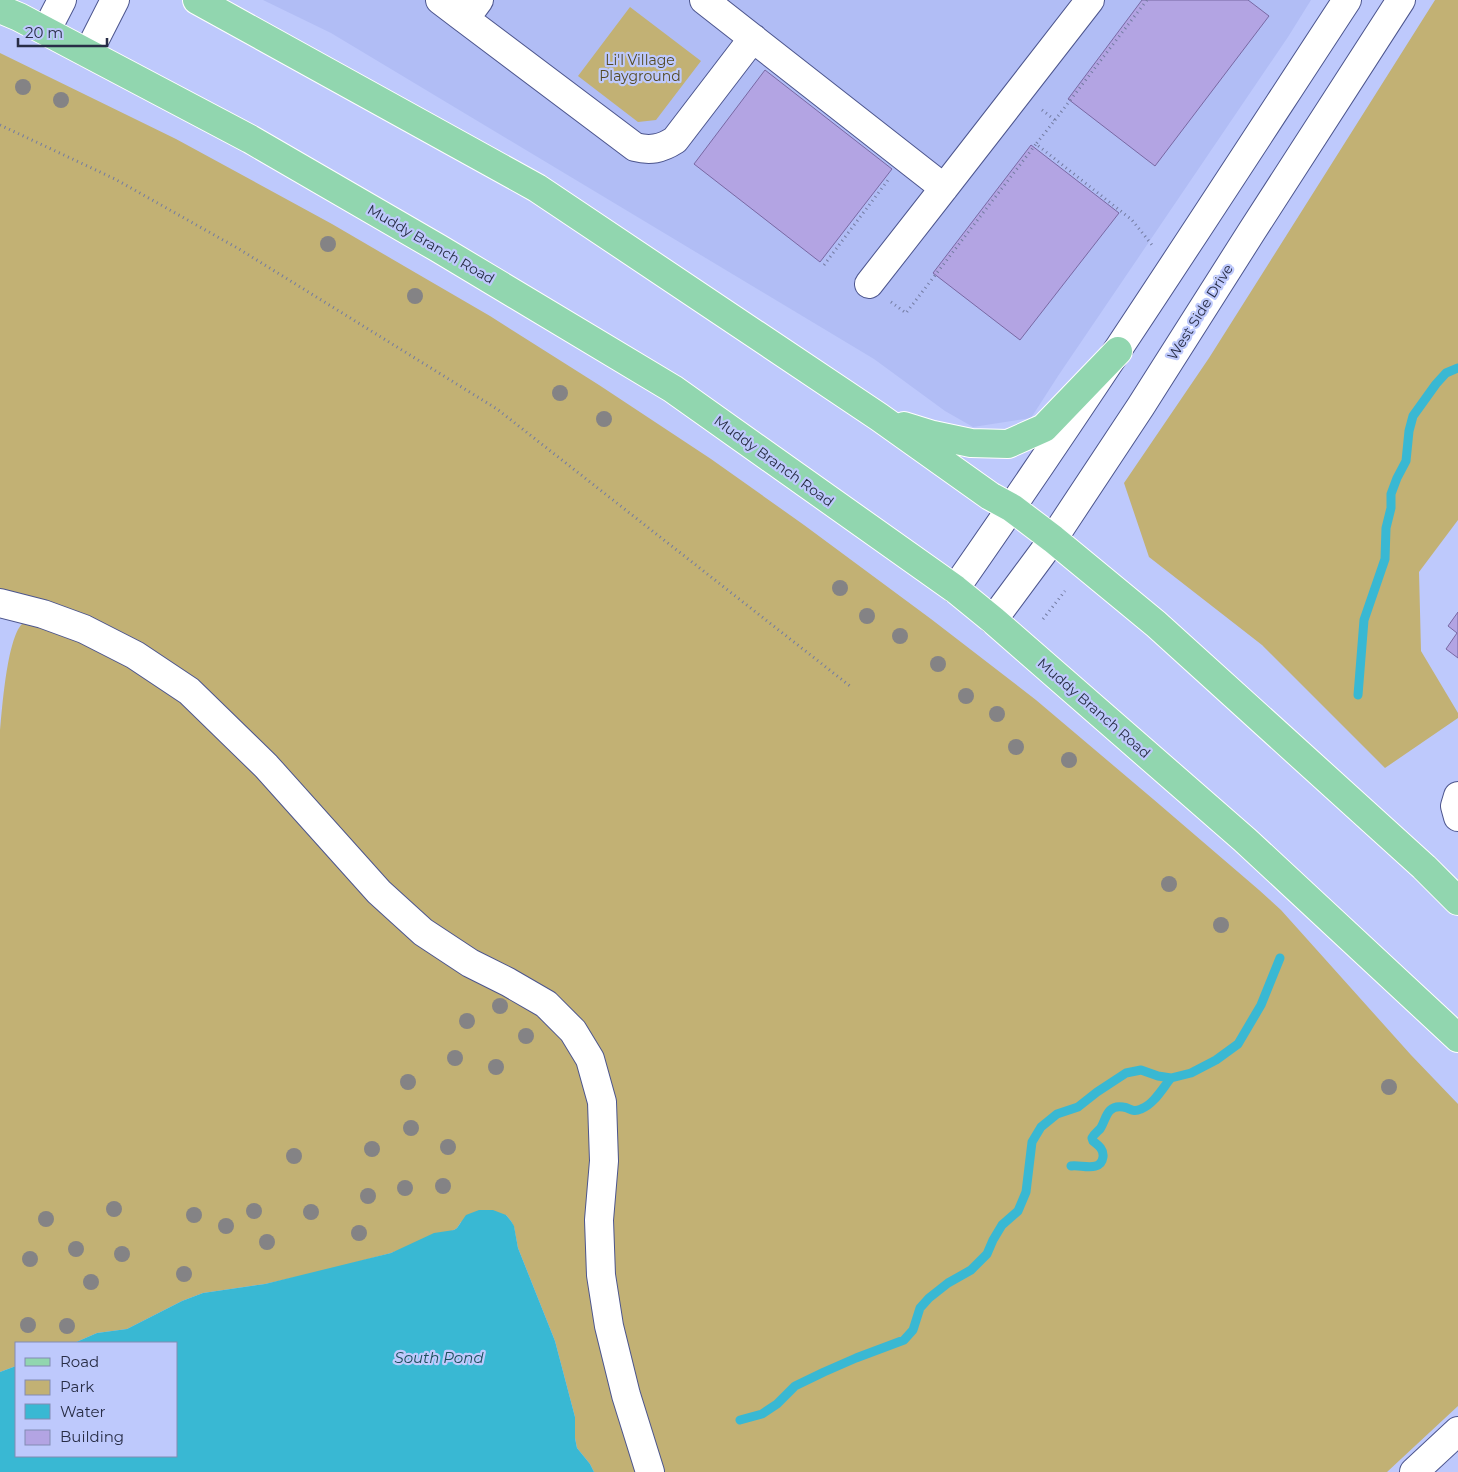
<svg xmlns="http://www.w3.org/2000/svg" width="1458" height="1472" font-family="Montserrat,sans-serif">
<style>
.built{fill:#b1bdf5}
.green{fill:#c2b174}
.water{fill:#39b8d3}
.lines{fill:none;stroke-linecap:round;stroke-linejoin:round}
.stream{stroke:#39b8d3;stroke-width:9}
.building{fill:#b3a4e3;stroke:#7868a3}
.minor-casing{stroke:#4c558d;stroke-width:30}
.major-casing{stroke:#fff;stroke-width:30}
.path{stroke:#737ba1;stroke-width:3;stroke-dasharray:1 4;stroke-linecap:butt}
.minor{stroke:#fff;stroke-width:28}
.major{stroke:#91d6af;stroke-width:28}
.tree{fill:#848385}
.labels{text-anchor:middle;stroke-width:4.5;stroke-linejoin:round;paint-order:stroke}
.park-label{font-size:14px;fill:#544a24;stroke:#bec9fc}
.street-label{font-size:14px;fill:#282d46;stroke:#bec9fc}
.water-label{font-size:15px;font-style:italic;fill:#1a4f5a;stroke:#bec9fc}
</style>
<rect width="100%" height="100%" fill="#bec9fc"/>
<!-- built -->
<path class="built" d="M263,0H1311L1288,37L1058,376L1031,418L973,427L945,411L874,359L331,33Z"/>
<!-- green -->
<path class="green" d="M1435,0H1458V520L1419,572L1421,651L1458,713V718L1385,768L1262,645L1149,557L1124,483L1209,358Z
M630,7L701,61L656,120L638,122L578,76Z
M0,53L176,139L332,224L416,273L490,316L599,385L711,459L804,525L931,619L1036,700L1153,799L1259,890L1281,910L1411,1055L1458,1104V1406L1387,1472H659L614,1300L603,1068L428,924L204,694L0,594Z
M32,620L153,676L296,809L529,1001L573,1047L596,1132L641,1472H594L590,1464L577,1448L575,1438V1417L555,1341L518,1248L514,1227L511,1221L506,1215L461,1222L457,1228L454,1230L391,1253L323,1271L265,1284L203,1293L182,1301L127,1329L97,1333L74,1343H16V1366L0,1372V733C2,710 7,639 22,624C24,622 28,621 32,620Z"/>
<!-- water -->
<path class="water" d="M479,1210H493L506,1215L511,1221L514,1226L518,1248L555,1341L575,1417V1438L577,1448L590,1464L594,1472H0V1372L16,1366V1456H176V1343H74L97,1333L127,1329L182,1301L203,1293L265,1284L391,1253L434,1233L454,1230L457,1228L466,1215Z"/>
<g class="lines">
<!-- stream -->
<path class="stream" d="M1358,695L1364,620L1385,559L1386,528L1391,508V494L1397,478L1406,461L1409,431L1413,416L1436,384L1446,373L1458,368
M1071,1166C1080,1164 1101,1173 1103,1157C1104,1149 1098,1145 1093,1141L1092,1138C1094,1134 1097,1132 1100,1129C1106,1121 1106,1104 1123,1107C1131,1108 1132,1113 1141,1109C1154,1104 1162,1089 1171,1078
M740,1420L762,1414L777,1404L795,1386L824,1372L856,1358L904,1340L913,1330L920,1308L929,1298L948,1283L971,1270L987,1254L993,1240L1002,1225L1018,1211L1026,1192L1032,1142L1041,1127L1057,1114L1078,1107L1097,1092L1126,1073L1141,1070L1158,1076L1171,1078L1191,1073L1216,1060L1238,1044L1261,1005L1280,958"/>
</g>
<!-- building -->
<path class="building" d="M1142,0H1248L1269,16L1155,166L1068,99Z
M765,70L892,169L820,262L694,164Z
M1031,145L1119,213L1020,340L933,273Z
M1458,612V658L1446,649L1457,633L1448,626Z"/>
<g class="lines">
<!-- minor casing -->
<g class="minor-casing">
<path id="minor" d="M440,0L465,19
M479,0L465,19L635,147C650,151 661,149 675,140L753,38
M704,0L944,188L1090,0
M46,31L62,0
M88,53L115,0
M869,284L944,188
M955,589C1090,396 1218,197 1347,0
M0,603L43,614L84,629L135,655L189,691L266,766L379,892L423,932L470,963L508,982L546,1004L573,1031L590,1059L602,1102L604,1161L599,1220L601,1275L609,1326L626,1395L650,1472
M993,620L1053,539L1141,406L1252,231L1401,0
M1458,796L1455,806L1458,817
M1414,1472L1458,1431"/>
</g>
<!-- major casing -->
<g class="major-casing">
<path id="major" d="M197,0L537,188L879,417L990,496L1012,508L1053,539L1156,624L1424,867L1458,901
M0,9L19,17L250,139L438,248L673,389L955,589L993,620L1245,840L1458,1038
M904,426L933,435L971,443L1008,444L1044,428L1118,351"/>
</g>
<!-- path -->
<path class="path" d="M1042,110L1055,120L1036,144L1132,220L1152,245
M1055,120L1147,0
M0,125L115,179L239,249L497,409L850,686
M824,265L888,180
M891,302L906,313L1036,144
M1043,619L1065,591"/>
<!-- minor -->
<use href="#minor" class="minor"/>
<!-- major -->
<use href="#major" class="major"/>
</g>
<!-- trees -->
<g class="tree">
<circle cx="23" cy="87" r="8"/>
<circle cx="61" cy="100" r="8"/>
<circle cx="328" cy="244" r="8"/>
<circle cx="415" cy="296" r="8"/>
<circle cx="560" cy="393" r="8"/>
<circle cx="604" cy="419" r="8"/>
<circle cx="840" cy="588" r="8"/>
<circle cx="867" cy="616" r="8"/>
<circle cx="900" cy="636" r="8"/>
<circle cx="938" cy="664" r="8"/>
<circle cx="966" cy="696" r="8"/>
<circle cx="997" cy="714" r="8"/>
<circle cx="1016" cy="747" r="8"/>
<circle cx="1069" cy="760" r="8"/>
<circle cx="1169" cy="884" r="8"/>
<circle cx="1221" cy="925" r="8"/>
<circle cx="500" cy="1006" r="8"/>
<circle cx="467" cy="1021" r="8"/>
<circle cx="526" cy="1036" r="8"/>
<circle cx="455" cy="1058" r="8"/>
<circle cx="496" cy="1067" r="8"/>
<circle cx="408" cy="1082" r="8"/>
<circle cx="1389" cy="1087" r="8"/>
<circle cx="411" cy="1128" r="8"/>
<circle cx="448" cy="1147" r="8"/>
<circle cx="372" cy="1149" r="8"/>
<circle cx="294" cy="1156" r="8"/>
<circle cx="443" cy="1186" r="8"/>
<circle cx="405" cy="1188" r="8"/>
<circle cx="368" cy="1196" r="8"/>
<circle cx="114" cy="1209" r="8"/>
<circle cx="254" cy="1211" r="8"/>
<circle cx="311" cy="1212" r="8"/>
<circle cx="194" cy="1215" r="8"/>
<circle cx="46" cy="1219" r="8"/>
<circle cx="226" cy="1226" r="8"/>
<circle cx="359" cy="1233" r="8"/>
<circle cx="267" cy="1242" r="8"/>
<circle cx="76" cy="1249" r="8"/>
<circle cx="122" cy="1254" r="8"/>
<circle cx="30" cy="1259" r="8"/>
<circle cx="184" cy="1274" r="8"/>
<circle cx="91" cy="1282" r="8"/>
<circle cx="28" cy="1325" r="8"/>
<circle cx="67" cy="1326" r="8"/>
</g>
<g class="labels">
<!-- park labels -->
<g class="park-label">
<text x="640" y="65">Li'l Village<tspan x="640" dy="16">Playground</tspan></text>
</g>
<!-- street labels -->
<g class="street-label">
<text transform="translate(431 244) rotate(30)" y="5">Muddy Branch Road</text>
<text transform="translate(1200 312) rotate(-58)" y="5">West Side Drive</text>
<text transform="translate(774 461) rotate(36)" y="5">Muddy Branch Road</text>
<text transform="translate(1094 708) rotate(41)" y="5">Muddy Branch Road</text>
</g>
<!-- water labels -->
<g class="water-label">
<text x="439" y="1363">South Pond</text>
</g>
</g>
<!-- legend -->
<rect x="15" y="1342" width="162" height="115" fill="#bec9fc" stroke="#828bb3"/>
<rect x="25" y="1358" width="25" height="8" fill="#91d6af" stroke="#828bb3"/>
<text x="60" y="1367" font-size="15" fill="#282d46">Road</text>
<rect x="25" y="1380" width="25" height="15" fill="#c2b174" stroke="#828bb3"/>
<text x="60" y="1392" font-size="15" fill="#282d46">Park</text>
<rect x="25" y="1404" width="25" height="15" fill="#39b8d3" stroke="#828bb3"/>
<text x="60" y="1417" font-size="15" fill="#282d46">Water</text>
<rect x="25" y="1430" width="25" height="15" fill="#b3a4e3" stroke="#828bb3"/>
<text x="60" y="1442" font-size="15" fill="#282d46">Building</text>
<!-- scale -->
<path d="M18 38v8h89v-8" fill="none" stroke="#282d46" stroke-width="2.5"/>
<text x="25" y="38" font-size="15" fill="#282d46" stroke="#bec9fc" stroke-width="4" paint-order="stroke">20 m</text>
</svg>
